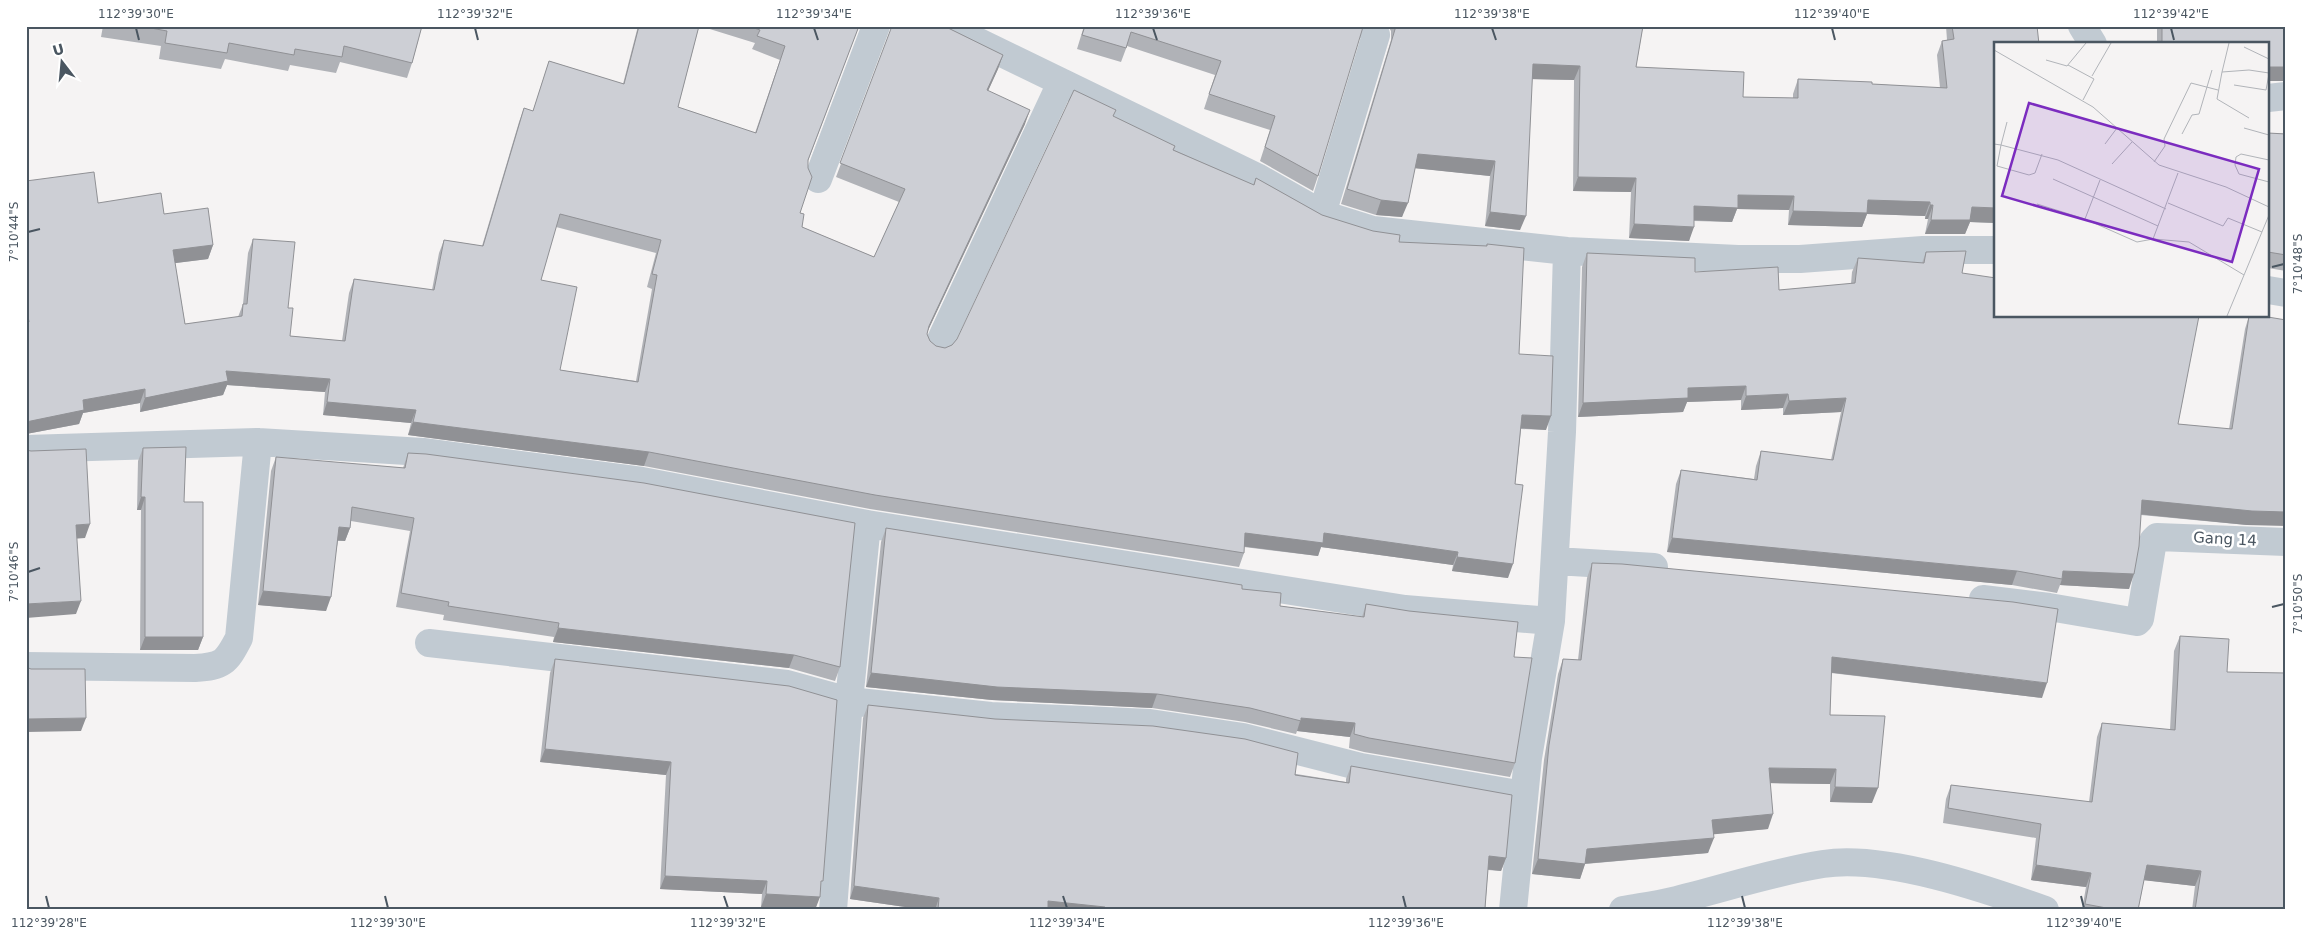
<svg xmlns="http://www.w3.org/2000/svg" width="2312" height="936" font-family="'DejaVu Sans',sans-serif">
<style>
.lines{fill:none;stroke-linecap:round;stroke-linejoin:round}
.minor{stroke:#c1cad2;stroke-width:28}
.wall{fill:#b0b2b7;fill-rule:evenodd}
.shaded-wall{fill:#909195}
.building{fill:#cdcfd5;stroke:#909195;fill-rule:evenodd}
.ticks{fill:none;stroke:#4a5661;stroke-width:2}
.labels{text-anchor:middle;stroke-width:5;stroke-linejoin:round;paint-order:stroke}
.street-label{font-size:15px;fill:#4a5661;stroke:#fff}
.inset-road{fill:none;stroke:#b1b4b9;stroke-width:1}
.view{fill:#7b2cbf;fill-opacity:0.15;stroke:#7b2cbf;stroke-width:2.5}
.inset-edge{fill:none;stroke:#4a5661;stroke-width:2.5}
.neatline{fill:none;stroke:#4a5661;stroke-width:2}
.ticks-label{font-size:12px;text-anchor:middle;fill:#4a5661}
</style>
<rect width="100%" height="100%" fill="#f5f3f3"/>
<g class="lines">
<!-- minor -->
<path class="minor" d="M946,26L1257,177L1322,214L1373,230L1567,251L1738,259H1800L1923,250H1996
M2082,26L2093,44
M2268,98L2286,96
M818,179L876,26
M1322,214L1376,35L1368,26
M2268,290L2286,293
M938,346L1061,83
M26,449L258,442L423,452L642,481L867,524L1405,609L1551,621
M1556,561L1654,567
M1983,599L2049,607L2137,622L2140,619L2153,541L2157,537L2286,542
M429,643L787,684L849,701L991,716L1150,723L1243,737L1361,767L1524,795
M26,666L195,668C223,666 226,663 239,638L258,442
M833,910L849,701L867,524
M1513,910L1528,758L1551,621L1562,432L1567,251
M1623,910C1639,907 1656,905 1672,901C1722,889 1772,872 1823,864C1885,854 1986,889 2045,910"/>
</g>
<!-- wall -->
<path class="wall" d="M103,26H422L412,63L407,78L340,62L336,73L290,65L288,71L225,59L221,69L159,59L161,46L101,37Z
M638,26H699L678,107L755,133L780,60L752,49L755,43L700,26H859L808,161L800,213L802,227L874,257L899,202L836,177L891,31V26H944L1003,55L998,69L988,91L1025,124L928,330L927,334L930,341L936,346L945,348L952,345L957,339L1114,117L1175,146L1174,150L1253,185L1256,178L1322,215L1399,242L1486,246L1487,244L1519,354L1546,430L1521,429L1515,484L1508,578L1452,571L1453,565L1321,547L1318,556L1244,547V553L1239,567L870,509L644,466L408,435L411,423L323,415L325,392L227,385L223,395L140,412V403L83,413L79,424L26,434V181L98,203L164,214L213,245L208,259L175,263L185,324L238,317L243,304L248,253L253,239L288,308L290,336L342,341L349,293L354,279L432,290L439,253L444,240L482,246L519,122L524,108L533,111L549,61L623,84ZM556,227L656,253L647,287L652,289L636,381L560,370L541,280Z
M1084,26H1360L1318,176L1313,191L1260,161L1270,130L1204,109L1215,75L1127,46L1121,62L1077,49Z
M1388,26H1643L1636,67L1743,97L1793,98V94L1798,79L1872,84L1940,88L1937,55L1942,41L1947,40L1946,26H2037L1996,44V223L1970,222L1965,234H1925L1928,219H1925V216L1867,214L1862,227L1788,225L1789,210L1737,209L1732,222L1694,221L1689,241L1629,238L1631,192L1573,191L1574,80L1532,79L1520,230L1485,226L1490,176L1415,168L1402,217L1376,215L1341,204L1391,40V31Z
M2157,26H2286L2268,44H2157Z
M2268,133L2286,134V271L2268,268Z
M1926,252L1962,273L2178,424L2229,429L2245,329L2249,316H2262L2247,525L2141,515L2129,589L2060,585L2057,593L2012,585L1667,552L1676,484L1681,470L1754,479L1756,466L1761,451L1831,460L1841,412L1783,415V408L1741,410V400L1687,402L1683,412L1578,417L1582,267L1587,253L1695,272L1779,290L1851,284L1852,272L1858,258L1922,263Z
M143,448L184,502L203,637L198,650H140L141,510H137L138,461Z
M408,453L840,667L835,681L789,668L553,642L554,637L443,620L444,615L396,607L410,531L351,521L350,528L345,541H338L326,611L258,605L271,471L276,457L403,468Z
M886,528L1242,589L1280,606L1362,617L1366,604L1514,657L1515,763L1510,777L1364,752L1349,748L1350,737L1297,731L1296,734L1245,722L1152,708L992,700L866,687L881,542Z
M1592,563L2042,698L1831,673L1830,715L1872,803L1830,802V784L1770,783L1768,829L1713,834L1708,853L1585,864L1580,879L1532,874L1544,760L1558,674L1563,659L1578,660L1587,578Z
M2180,636L2227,672L2286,910H2192L2195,886L2144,880L2138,910H2082L2086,887L2031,880L2036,838L1943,823L1946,799L1951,785L2089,802L2097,737L2102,723L2170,730L2174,651Z
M555,659L821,889L815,910L761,907L762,894L660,889L666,775L540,762L550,673Z
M868,705L1346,782V779L1351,766L1506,858L1501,871L1488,870L1485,910H926L850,899L863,718Z"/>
<!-- shaded-wall -->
<path class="shaded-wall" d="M1003,55L998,69L982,104L987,90Z
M1533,64L1580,66L1574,80L1528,79Z
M2268,67H2286V81H2268Z
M1030,110L1025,124L924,339L929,326Z
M1418,154L1495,161L1490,176L1413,168Z
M1578,177L1636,178L1631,192L1573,191Z
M1738,195L1794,196L1789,210L1737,209L1732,222L1689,220L1694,206Z
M1381,200L1408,203L1402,217L1376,215Z
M1868,200L1930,202L1925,216L1867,214L1862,227L1788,225L1793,211Z
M1930,205H1933L1928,219H1925Z
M1972,207L1996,208V223L1970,222L1965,234H1925L1931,220Z
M1490,212L1526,216L1520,230L1485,226Z
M1634,224L1694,227L1689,241L1629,238Z
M213,245L208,259L168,264L173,250Z
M226,371L330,379L325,392L227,385L223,395L140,412L145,398Z
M1746,386L1741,400L1687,402L1683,412L1578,417L1583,403L1688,388Z
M145,389L140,403L83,413L79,424L26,434V422L83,400Z
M1788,394L1783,408L1741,410L1746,396Z
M1846,398L1841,412L1783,415L1789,401Z
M327,402L416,410L411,423L323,415Z
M1522,415L1551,416L1546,430L1517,428Z
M413,422L649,452L644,466L408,435Z
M141,497H145L141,510H137Z
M2142,500L2286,512V526L2247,525L2137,514Z
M90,524L85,538L71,539L76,525Z
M339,527L350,528L345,541L334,540Z
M1245,533H1324L1458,552L1453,565L1321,547L1318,556L1240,546Z
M1672,538L2017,571L2012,585L1667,552Z
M1457,557L1513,564L1508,578L1452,571Z
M2063,571L2134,574L2129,589L2060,585L2062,579Z
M263,591L331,597L326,611L258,605Z
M81,601L76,614L26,618V604Z
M558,628L794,655L789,668L553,642Z
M145,637H203L198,650H140Z
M1832,657L2047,683L2042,698L1826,672Z
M871,673L1157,694L1152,708L992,700L866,687Z
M86,718L81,731L26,732V719Z
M1301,718L1355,723L1350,737L1297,731Z
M545,749L671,762L666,775L540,762Z
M1769,768L1836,769L1830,784L1763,783Z
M1835,787L1878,788L1872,803L1830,802Z
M1773,814L1768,829L1707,835L1712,820Z
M1714,838L1708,853L1582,864H1585L1580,879L1532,874L1538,859L1587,849Z
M1489,856L1506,858L1501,871L1484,869Z
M2036,865L2091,873L2086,887L2031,880Z
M2147,865L2201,871L2195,886L2142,880Z
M665,876L767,881L762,894L660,889Z
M854,886L939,898L935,910H926L850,899Z
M766,894L820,897L815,910L761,907Z
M1048,901L1105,907L1104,910H1004V909Z"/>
<!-- building -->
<path class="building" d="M140,26H422L412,63L344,46L342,57L295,49L294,55L229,43L227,53L165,43L167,31Z
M639,26H699L678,107L756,133L785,46L757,36L760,30L748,26H859L808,160V168L812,177L800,213L804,214L802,227L874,257L905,189L840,163L892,26H944L1003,55L987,90L1030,110L929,326L927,334L930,341L936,346L945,348L952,345L957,339L1074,90L1116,110L1113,116L1175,146L1173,150L1254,185L1256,178L1322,215L1373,231L1400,235L1399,242L1487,246V244L1524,248L1519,354L1553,356L1551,416L1522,415L1515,484L1523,485L1513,564L1457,557L1458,552L1324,533L1323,543L1245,533L1244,553L875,495L649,452L413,422L416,410L327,402L330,379L226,371L228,381L145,398V389L83,400L84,410L26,422V322H29L26,305V181L94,172L98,203L161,193L164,214L208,208L213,245L173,250L185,324L242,316L243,304H247L253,239L295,242L288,308H293L290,336L345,341L354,279L434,290L444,240L483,246L524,108L533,111L549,61L624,84ZM560,214L661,240L652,274L657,275L638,382L560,370L577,287L541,280Z
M1085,26H1360L1363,27L1318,176L1265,147L1275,116L1209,94L1221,61L1131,32L1126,48L1082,35Z
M1396,26H1643L1636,67L1744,72L1743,97L1798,98V79L1872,82V84L1947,88L1942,41L1954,39L1952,26H2037L2039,44H1996V208L1972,207L1970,220H1931L1933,205H1930V202L1868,200L1867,213L1793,211L1794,196L1738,195V208L1694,206V227L1634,224L1636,178L1578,177L1580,66L1533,64L1526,216L1490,212L1495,161L1418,154L1408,203L1381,200L1347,189Z
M2162,26H2286V67H2268V44H2162Z
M2268,133L2286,134V255L2268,252Z
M1966,251L1962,273L1996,278V316H2199L2178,424L2232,429L2249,316H2262L2286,320V512L2252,511L2142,500L2139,546L2134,574L2063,571L2062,579L2017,571L1672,538L1681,470L1757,480L1761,451L1833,460L1846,398L1789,401L1788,394L1746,396V386L1688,388V398L1583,403L1587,253L1695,258V272L1778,267L1779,290L1855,283L1858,258L1924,263L1926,252Z
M186,447L184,502H203V637H145V497H141L143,448Z
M86,449L90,524L76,525L81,601L26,604V450L31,451Z
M408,453L426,454L644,483L855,523L840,667L794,655L558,628L559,623L448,606L449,602L401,593L414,518L352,507L350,528L339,527L331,597L263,591L276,457L405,468Z
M886,528L1242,585V589L1281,593L1280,606L1364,617L1366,604L1409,611L1518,622L1514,657L1532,658L1515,763L1369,738L1354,734L1355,723L1301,718V721L1250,708L1157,694L997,687L871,673Z
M1592,563L1622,564L2013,602L2058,609L2047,683L1832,657L1830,715L1885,716L1878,788L1835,787L1836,769L1769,768L1773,814L1712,820L1714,838L1587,849L1585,864L1538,859L1549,745L1563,659L1581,660Z
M2180,636L2229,639L2227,672L2286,673V910H2195L2201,871L2147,865L2138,910H2117L2085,904L2091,873L2036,865L2041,824L1948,808L1951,785L2092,802L2102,723L2175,730Z
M555,659L789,686L837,700L823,881H821L820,897L766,894L767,881L665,876L671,762L545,749Z
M26,667L31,669H85L86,718L26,719Z
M868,705L995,719L1153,726L1245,739L1298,753L1295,775L1349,783L1351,766L1512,795L1506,858L1489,856L1485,908L1482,910H1105V907L1048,901V909H1004V910H938L939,898L854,886Z"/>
<!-- ticks -->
<path class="ticks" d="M136,28L139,40M475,28L478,40M814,28L818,40M1153,28L1157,40M1492,28L1496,40M1832,28L1835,40M2171,28L2174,40M28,232L40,229M2272,267L2284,264M28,572L40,568M2272,607L2284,604M46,896L49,908M385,896L388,908M724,896L728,908M1063,896L1067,908M1403,896L1406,908M1742,896L1745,908M2081,896L2084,908"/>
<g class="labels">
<!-- street labels -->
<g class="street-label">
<text transform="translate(2225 539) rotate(3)" y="5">Gang 14</text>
</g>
</g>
<!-- overview -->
<g transform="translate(1994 42)">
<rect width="275" height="275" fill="#f5f3f3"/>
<path class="inset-road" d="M250,5L275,17M0,8L99,65L165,123L232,145L275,165M52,18L73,24L92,1M74,23L100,37L89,58M228,30L235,1M98,34L117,1M240,43L272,48L275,32M255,76L223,57L228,30L255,28L275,31M13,80L7,103L64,118L172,167M250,86L275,93M188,92L198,73L205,72L218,28M0,102L7,103L3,124L35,133L41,131L48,112M111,102L123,86M275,118L247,112L242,115L241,123L245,132L275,140M160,120L171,104L170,97L197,41L224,48M118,122L138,100M59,137L164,184M174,161L229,184L234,176L268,190M43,162L91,177L143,200L159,197L195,200L250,233M91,177L106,138M159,197L184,131M233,274L275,173"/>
<path class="view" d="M35,61L265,127L238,220L8,154Z"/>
<rect width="275" height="275" class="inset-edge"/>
</g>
<!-- border -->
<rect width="2312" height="936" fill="none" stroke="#ffffff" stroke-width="55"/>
<!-- north arrow -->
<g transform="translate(62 62) rotate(344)" stroke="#ffffff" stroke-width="4" paint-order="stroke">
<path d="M0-4L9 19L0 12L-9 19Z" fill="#4a5661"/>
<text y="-8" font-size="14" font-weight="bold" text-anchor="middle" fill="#4a5661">U</text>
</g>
<rect x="28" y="28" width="2256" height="880" class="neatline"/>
<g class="ticks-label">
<text x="136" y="18">112°39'30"E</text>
<text x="475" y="18">112°39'32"E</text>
<text x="814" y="18">112°39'34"E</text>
<text x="1153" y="18">112°39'36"E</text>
<text x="1492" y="18">112°39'38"E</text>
<text x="1832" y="18">112°39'40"E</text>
<text x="2171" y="18">112°39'42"E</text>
<text transform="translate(14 232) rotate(-90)" y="4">7°10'44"S</text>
<text transform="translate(2298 264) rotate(-90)" y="4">7°10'48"S</text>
<text transform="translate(14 572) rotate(-90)" y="4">7°10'46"S</text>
<text transform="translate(2298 604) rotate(-90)" y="4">7°10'50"S</text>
<text x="49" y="927">112°39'28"E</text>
<text x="388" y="927">112°39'30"E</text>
<text x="728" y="927">112°39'32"E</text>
<text x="1067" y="927">112°39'34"E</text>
<text x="1406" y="927">112°39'36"E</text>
<text x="1745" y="927">112°39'38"E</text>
<text x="2084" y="927">112°39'40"E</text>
</g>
</svg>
